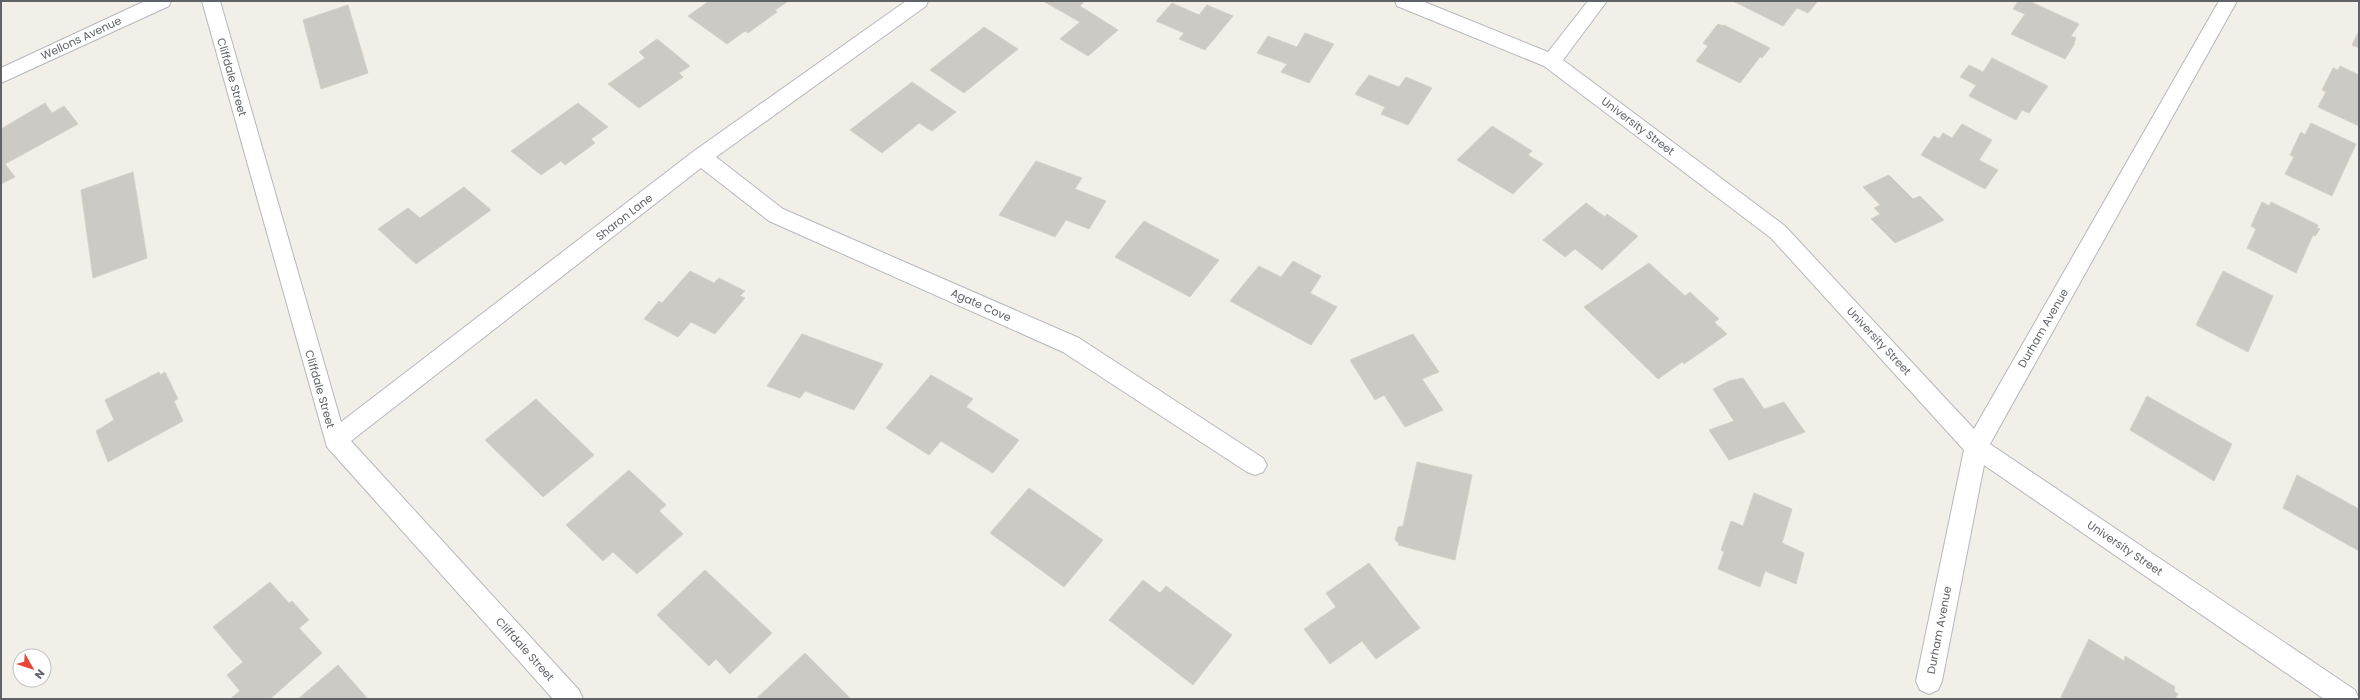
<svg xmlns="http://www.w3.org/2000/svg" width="2360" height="700" font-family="Poppins,sans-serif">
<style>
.building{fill:#cccac5;stroke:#d6d1c6}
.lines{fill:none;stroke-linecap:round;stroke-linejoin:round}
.minor-casing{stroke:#b5b8bc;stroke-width:2}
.minor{fill:#fff;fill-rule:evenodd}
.labels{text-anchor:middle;stroke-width:4;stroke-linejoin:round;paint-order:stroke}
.street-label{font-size:11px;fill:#5f6368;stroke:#fff}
</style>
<rect width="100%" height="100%" fill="#f1efe8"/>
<!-- building -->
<path class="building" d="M709,1H786L787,2L775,10L777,12L748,33L745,31L727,44L688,16Z
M1043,1H1085L1080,6L1118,30L1088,56L1060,39L1080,22Z
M1733,1H1818L1808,13L1797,8L1783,26Z
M2018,1H2029L2079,24L2071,36L2076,38L2074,43H2075L2065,59L2011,34L2025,14L2013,9Z
M1172,3L1199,15L1207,5L1233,16L1205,50L1179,39L1184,33L1156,21Z
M348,5L368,73L321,89L303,20Z
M1718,24L1723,26L1724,25L1770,48L1762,58L1760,57L1740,83L1696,61L1708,46L1703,43Z
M984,27L1018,49L964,93L930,70Z
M2359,31V48L2352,45Z
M1305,33L1334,44L1309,83L1281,72L1287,64L1257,53L1268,36L1297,47Z
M657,39L690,66L679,73L683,77L639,108L608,84L645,58L639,52Z
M1992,58L2048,86L2029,113L2022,110L2016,120L1969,96L1976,85L1960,77L1969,65L1983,72Z
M2340,66L2359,75V126L2318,107L2326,92L2322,90L2333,68L2338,70Z
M1369,75L1399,87L1406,77L1432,88L1408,125L1381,114L1385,107L1355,94Z
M912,82L956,112L932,131L919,123L882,153L850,130Z
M45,103L52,113L64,106L78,124L5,164L15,177L1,184V129Z
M578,103L608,127L591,139L595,143L565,165L561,161L541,175L511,151Z
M2311,123L2356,144L2332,196L2285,174L2294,157L2290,155L2301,132L2305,135Z
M1962,124L1992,140L1979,160L1998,170L1985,189L1921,155L1934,136L1939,139L1943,133L1952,138Z
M1492,126L1532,151L1528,155L1543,164L1513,194L1457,160Z
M1036,161L1082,178L1075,189L1106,201L1089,229L1066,220L1055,237L999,215Z
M133,172L147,258L93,278L81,190Z
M1889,175L1913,199L1920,196L1944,220L1895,243L1871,219L1880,214L1874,208L1880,205L1863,187Z
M464,187L491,210L416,264L378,229L408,208L420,218Z
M2262,202L2269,206L2271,202L2318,225L2317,228L2320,229L2315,236L2313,235L2296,273L2247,248L2256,229L2251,226Z
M1586,203L1605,217L1607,214L1638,236L1602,270L1575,249L1565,257L1543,240Z
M1144,221L1219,260L1190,297L1115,257Z
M1293,261L1321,276L1310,293L1337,307L1311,345L1230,301L1259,266L1281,277Z
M1649,263L1685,296L1690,292L1719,319L1714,322L1727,334L1684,364L1682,362L1658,379L1584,307Z
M690,271L714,283L719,278L745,291L740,296L745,298L715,334L691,322L678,337L644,319L659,301L662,303Z
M2223,271L2273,296L2248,352L2196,325Z
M802,334L883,364L854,410L805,391L800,398L767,386Z
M1413,334L1439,372L1422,379L1443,410L1405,427L1384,395L1375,400L1350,360Z
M159,372L160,375L165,372L178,399L174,401L183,421L108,462L96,431L114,420L105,400Z
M931,375L973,399L966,407L1019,440L993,473L941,441L929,455L886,428Z
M1743,378L1764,409L1784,402L1805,432L1729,460L1709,430L1734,421L1713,389L1729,381Z
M2147,396L2232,444L2214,481L2130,430Z
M536,399L594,455L543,497L485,440Z
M1417,462L1472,475L1455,560L1398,545L1399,543L1395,540L1398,527L1403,526Z
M629,470L666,505L659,511L683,534L637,574L613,552L603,561L566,525Z
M2297,475L2359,509V551L2283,508Z
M1029,488L1103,540L1064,587L990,533Z
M1754,493L1792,509L1782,543L1804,553L1796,584L1765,571L1760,587L1718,569L1724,552L1721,550L1731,521L1743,526Z
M1369,563L1420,628L1376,659L1362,641L1330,664L1304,629L1336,607L1326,593Z
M705,570L772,633L730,674L716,659L709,666L657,615Z
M1143,580L1160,593L1166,586L1232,635L1193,685L1109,620Z
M270,582L289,603L292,601L309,620L299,628L322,653L270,699H230L240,691L227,675L243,662L213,627Z
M2089,639L2124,661L2125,656L2175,687L2174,691L2178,694L2175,699H2060Z
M805,653L851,699H756Z
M338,665L368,699H298Z"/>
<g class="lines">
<!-- minor casing -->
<g class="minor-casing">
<path id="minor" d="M145,1H171L169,6L1,83V68Z
M202,1H220L341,422L694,151L906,1H928L926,6L716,157L783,209L1079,338L1263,458L1267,465L1263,472L1255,475L1247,472L1063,352L769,221L701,168L351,441L579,690L583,699H553L327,447Z
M1395,1H1422L1548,52L1588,1H1607L1563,60L1785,226L1974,429L2219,1H2237L1990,444L2355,690L2359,699H2324L1984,465L1942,681L1938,690L1929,694L1920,690L1916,681L1964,450L1771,238L1544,66L1397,6Z"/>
</g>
<!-- minor -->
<use href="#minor" class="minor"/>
</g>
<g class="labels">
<!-- street labels -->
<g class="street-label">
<text transform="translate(81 38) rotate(-25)" y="4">Wellons Avenue</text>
<text transform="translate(232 77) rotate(74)" y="4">Cliffdale Street</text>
<text transform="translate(1638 126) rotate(37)" y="4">University Street</text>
<text transform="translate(624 217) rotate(-38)" y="4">Sharon Lane</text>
<text transform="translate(981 305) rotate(24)" y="4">Agate Cove</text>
<text transform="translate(2043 328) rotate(-60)" y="4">Durham Avenue</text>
<text transform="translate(1879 341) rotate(47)" y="4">University Street</text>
<text transform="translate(320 389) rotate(74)" y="4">Cliffdale Street</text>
<text transform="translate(2125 548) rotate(34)" y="4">University Street</text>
<text transform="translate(1939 630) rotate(-79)" y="4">Durham Avenue</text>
<text transform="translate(525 649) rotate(48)" y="4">Cliffdale Street</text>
</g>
</g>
<!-- border -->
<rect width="2360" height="700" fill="none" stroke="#5f6368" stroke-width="4"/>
<!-- north arrow -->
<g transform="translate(32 668) rotate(129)"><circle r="19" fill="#ffffff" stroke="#bfc1c3"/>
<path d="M0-3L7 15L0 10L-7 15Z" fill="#ea4335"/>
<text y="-6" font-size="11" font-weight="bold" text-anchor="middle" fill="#5f6368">N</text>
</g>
</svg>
